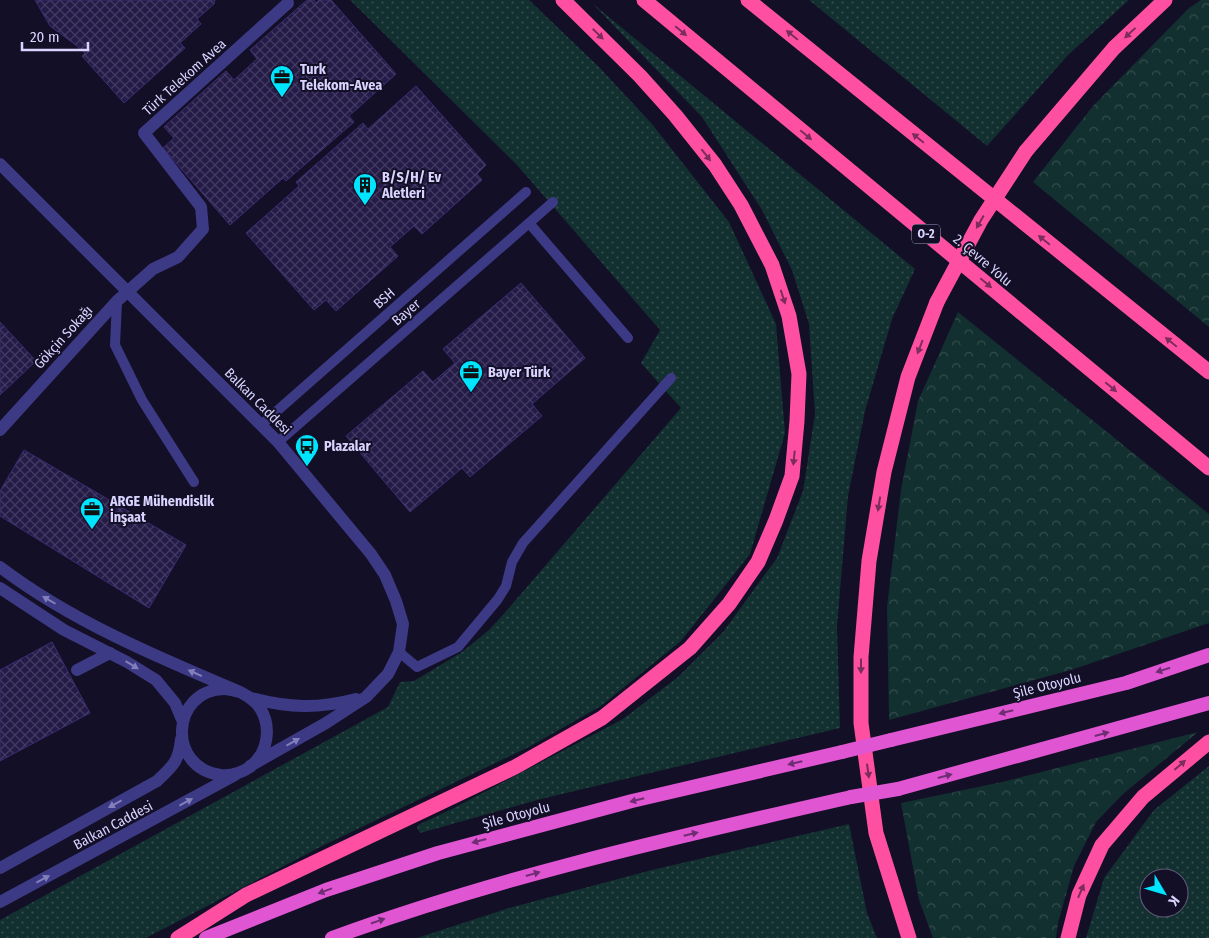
<svg xmlns="http://www.w3.org/2000/svg" width="1209" height="938" font-family="'Fira Sans Condensed',sans-serif">
<style>
.grass{fill:url(#grass-dots);fill-rule:evenodd}
.forest{fill:url(#forest-crowns)}
.building{fill:url(#building-cross-hatch);stroke:#3b2d73}
.lines{fill:none;stroke-linecap:round;stroke-linejoin:round}
.service{stroke:#3d3a85;stroke-width:10}
.minor{stroke:#3d3a85;stroke-width:12}
.tertiary{stroke:#3d3a85;stroke-width:12}
.trunk{stroke:#e055d1;stroke-width:14}
.motorway{stroke:#ff4fa3;stroke-width:15}
.trunk-bridge{stroke:#e055d1;stroke-width:14}
.motorway-bridge{stroke:#ff4fa3;stroke-width:15}
.oneway{fill:#7d2c5e}
.oneway2{fill:#837fbc}
.oneway3{fill:#6f2e73}
.labels{text-anchor:middle;stroke-width:4;stroke-linejoin:round;paint-order:stroke}
.shield{fill:#130f26;stroke:#9e99be;stroke-width:1}
.shield-label{font-size:12px;font-weight:bold;fill:#d9d4ff}
.poi-label{font-size:14px;font-weight:bold;fill:#d9d4ff;stroke:#130f26;text-anchor:start}
.street-label{font-size:14px;fill:#d9d4ff;stroke:#130f26}
</style>
<defs>
<pattern id="grass-dots" width="8" height="8" patternUnits="userSpaceOnUse" patternTransform="scale(1.25)"><rect width="8" height="8" fill="#12302f"/><path d="M2 2h.1M6 6h.1" fill="none" stroke="#344d4e" stroke-width="1.8" stroke-linecap="round"/></pattern>
<pattern id="forest-crowns" width="20" height="18" patternUnits="userSpaceOnUse" patternTransform="scale(1.25)"><rect width="20" height="18" fill="#12302f"/><path d="M2 6a3 3 0 1 1 6 0M12 15a3 3 0 1 1 6 0" fill="none" stroke="#344d4e"/></pattern>
<pattern id="building-cross-hatch" width="8" height="8" patternUnits="userSpaceOnUse" patternTransform="scale(1.25)"><rect width="8" height="8" fill="#241b47"/><path d="M0 0l8 8M0 8l8-8" fill="none" stroke="#433b63"/></pattern>
</defs>
<rect width="100%" height="100%" fill="#130f26"/>
<!-- grass -->
<path class="grass" d="M350,0H529L599,67L652,124L729,222L776,324L785,433L750,554L681,641L601,706L529,747L324,845L146,938H0V920L388,707L400,682L414,681L462,652L489,630L508,609L681,408L641,363L660,330L517,165Z
M809,0H1129L1068,55L987,146Z
M593,4L915,269L892,319L865,411L848,496L837,626L840,728L541,799L420,833L417,828L418,825L454,808L623,719L678,677L723,632L777,558L803,491L815,414L809,324L792,270L762,210L702,117Z
M1209,766V938H1086L1104,878L1154,810ZM1149,878H1179V908H1149Z
M849,824L867,913L877,938H417L509,908L652,870Z"/>
<!-- forest -->
<path class="forest" d="M1201,0H1209V327L1033,182L1093,106L1189,8Z
M958,312L1209,514V623L1071,670L889,720L887,607L901,490L918,401Z
M1198,732L1123,794L1096,822L1074,866L1058,923L1056,938H933L919,900L901,803L1002,782Z"/>
<!-- building -->
<path class="building" d="M35,0H215L214,4L197,19L201,24L180,43L185,48L124,103L82,56L85,53L77,46L50,26Z
M307,0H314L316,3L319,0H331L396,74L349,116L354,122L286,181L283,178L230,225L163,148L174,138L164,127L226,71L234,80L257,59L250,50Z
M416,86L486,165L477,174L482,180L422,234L414,226L390,247L398,256L336,311L326,300L314,310L246,233L299,186L296,182L363,123L368,129Z
M521,283L585,358L532,404L542,416L470,477L462,468L410,512L346,436L423,371L433,382L455,363L443,349Z
M0,322L36,361L0,395Z
M24,450L186,545L149,608L0,516V491Z
M52,642L90,713L0,761V670Z"/>
<g class="lines">
<!-- service -->
<path class="service" d="M529,223L628,338
M117,301L115,345L142,400L194,482
M261,425L526,192
M278,442L553,202
M399,652L417,667L458,647L498,599L506,586L512,562L523,543L671,378"/>
<!-- minor -->
<path class="minor" d="M0,430L117,301L153,269L178,257L203,229L201,207L144,133L288,3
M77,670L110,653"/>
<!-- tertiary -->
<path class="tertiary" d="M0,164L278,442L371,554L385,575L396,601L403,624L399,652L388,674L366,697L326,723L250,766
M0,567C71,621 157,657 240,692C247,696 255,700 260,708C272,727 268,753 250,767C241,773 231,776 221,775C166,768 171,690 224,689C229,689 235,691 240,692
M0,588L64,630L127,662L156,680L175,703L183,722
M251,698C289,708 318,709 356,699
M0,868L157,781C173,766 179,761 181,739
M0,902L235,775"/>
<!-- trunk -->
<path class="trunk" d="M891,740L1126,683L1209,655
M898,789L1209,703
M206,938L326,890L438,853L632,801L842,752
M332,938C501,876 676,837 851,797"/>
<!-- motorway -->
<path class="motorway" d="M644,0L1209,468
M748,0L1209,372
M1026,151L1114,48L1165,0
M178,938L246,895L515,767L602,718L690,648L729,604L758,562L776,520L792,476L797,421L799,374L789,316L772,265L741,205L715,165L675,115L640,76L563,0
M909,938L876,833L861,723V657L869,561L884,472L908,377L937,302
M1068,938L1079,895L1102,845L1143,797L1209,742"/>
<!-- trunk-bridge -->
<path class="trunk-bridge" d="M842,752L891,740
M851,797L898,789"/>
<!-- motorway-bridge -->
<path class="motorway-bridge" d="M937,302L981,220L1026,151"/>
</g>
<!-- one-way arrows -->
<defs><path id="oneway-solid" d="M-6-.8H1V-3.2L6.5 0L1 3.2V.8H-6Z" transform="scale(1.25)"/></defs>
<g class="oneway">
<use href="#oneway-solid" transform="translate(681 31) rotate(40)"/>
<use href="#oneway-solid" transform="translate(1130 33) rotate(137)"/>
<use href="#oneway-solid" transform="translate(598 34) rotate(45)"/>
<use href="#oneway-solid" transform="translate(792 35) rotate(-141)"/>
<use href="#oneway-solid" transform="translate(806 135) rotate(40)"/>
<use href="#oneway-solid" transform="translate(918 138) rotate(-141)"/>
<use href="#oneway-solid" transform="translate(706 155) rotate(52)"/>
<use href="#oneway-solid" transform="translate(980 222) rotate(120)"/>
<use href="#oneway-solid" transform="translate(1044 240) rotate(-141)"/>
<use href="#oneway-solid" transform="translate(986 283) rotate(40)"/>
<use href="#oneway-solid" transform="translate(783 297) rotate(72)"/>
<use href="#oneway-solid" transform="translate(1171 342) rotate(-141)"/>
<use href="#oneway-solid" transform="translate(920 347) rotate(111)"/>
<use href="#oneway-solid" transform="translate(1111 387) rotate(40)"/>
<use href="#oneway-solid" transform="translate(794 458) rotate(96)"/>
<use href="#oneway-solid" transform="translate(879 504) rotate(99)"/>
<use href="#oneway-solid" transform="translate(861 666) rotate(90)"/>
<use href="#oneway-solid" transform="translate(1180 765) rotate(-41)"/>
<use href="#oneway-solid" transform="translate(868 771) rotate(82)"/>
<use href="#oneway-solid" transform="translate(1081 891) rotate(-67)"/>
</g>
<g class="oneway2">
<use href="#oneway-solid" transform="translate(49 600) rotate(-150)"/>
<use href="#oneway-solid" transform="translate(132 665) rotate(31)"/>
<use href="#oneway-solid" transform="translate(195 673) rotate(-156)"/>
<use href="#oneway-solid" transform="translate(293 742) rotate(-29)"/>
<use href="#oneway-solid" transform="translate(186 802) rotate(-28)"/>
<use href="#oneway-solid" transform="translate(115 804) rotate(151)"/>
<use href="#oneway-solid" transform="translate(43 879) rotate(-28)"/>
</g>
<g class="oneway3">
<use href="#oneway-solid" transform="translate(1163 670) rotate(162)"/>
<use href="#oneway-solid" transform="translate(1006 712) rotate(166)"/>
<use href="#oneway-solid" transform="translate(1102 734) rotate(-15)"/>
<use href="#oneway-solid" transform="translate(795 763) rotate(167)"/>
<use href="#oneway-solid" transform="translate(945 776) rotate(-15)"/>
<use href="#oneway-solid" transform="translate(637 800) rotate(166)"/>
<use href="#oneway-solid" transform="translate(691 834) rotate(-13)"/>
<use href="#oneway-solid" transform="translate(479 841) rotate(165)"/>
<use href="#oneway-solid" transform="translate(533 874) rotate(-16)"/>
<use href="#oneway-solid" transform="translate(325 891) rotate(160)"/>
<use href="#oneway-solid" transform="translate(378 921) rotate(-19)"/>
</g>
<!-- icons -->
<defs>
<g id="office-pin" transform="scale(1.25)"><path d="M0 17L-7.5 6A9.5 9.5 0 1 1 7.5 6Z" fill="#00e5ff" stroke="#130f26"/><path d="M-6-3h4V-5.5h4V-3h4V5H-6ZM-1-4.5V-3h2v-1.5ZM-6 0V1H6V0Z" fill="#111"/></g>
<g id="building-pin" transform="scale(1.25)"><path d="M0 17L-7.5 6A9.5 9.5 0 1 1 7.5 6Z" fill="#00e5ff" stroke="#130f26"/><path d="M-4-6H4V6H1V3H-1V6H-4ZM-2.5-4.3h1.7v1.8h-1.7ZM.8-4.3h1.7v1.8H.8ZM-2.5-1h1.7V.8h-1.7ZM.8-1h1.7V.8H.8Z" fill="#111"/></g>
<g id="bus-pin" transform="scale(1.25)"><path d="M0 17L-7.5 6A9.5 9.5 0 1 1 7.5 6Z" fill="#00e5ff" stroke="#130f26"/><path d="M-5-6H5V4H4V6H2V4H-2V6H-4V4H-5ZM-3.5-4V0h7V-4ZM-3.5 1.2v1.5H-2V1.2ZM2 1.2v1.5H3.5V1.2Z" fill="#111"/></g>
</defs>
<g fill-rule="evenodd">
<use href="#office-pin" x="282" y="77"/>
<use href="#building-pin" x="365" y="185"/>
<use href="#office-pin" x="471" y="372"/>
<use href="#bus-pin" x="307" y="446"/>
<use href="#office-pin" x="92" y="509"/>
</g>
<g class="labels">
<!-- shield labels -->
<rect class="shield" x="912" y="224.5" width="28" height="19" rx="4"/>
<g class="shield-label">
<text x="926" y="238">O-2</text>
</g>
<!-- poi labels -->
<g class="poi-label">
<text x="300" y="74">Turk<tspan x="300" dy="16">Telekom-Avea</tspan></text>
<text x="382" y="182">B/S/H/ Ev<tspan x="382" dy="16">Aletleri</tspan></text>
<text x="488" y="377">Bayer Türk</text>
<text x="324" y="451">Plazalar</text>
<text x="110" y="506">ARGE Mühendislik<tspan x="110" dy="16">İnşaat</tspan></text>
</g>
<!-- street labels -->
<g class="street-label">
<text transform="translate(184 77) rotate(-42)" y="5">Türk Telekom Avea</text>
<text transform="translate(983 260) rotate(40)" y="5">2. Çevre Yolu</text>
<text transform="translate(384 298) rotate(-41)" y="5">BSH</text>
<text transform="translate(406 312) rotate(-41)" y="5">Bayer</text>
<text transform="translate(63 337) rotate(-48)" y="5">Gökçin Sokağı</text>
<text transform="translate(258 401) rotate(45)" y="5">Balkan Caddesi</text>
<text transform="translate(1047 685) rotate(-14)" y="5">Şile Otoyolu</text>
<text transform="translate(516 815) rotate(-15)" y="5">Şile Otoyolu</text>
<text transform="translate(113 825) rotate(-28)" y="5">Balkan Caddesi</text>
</g>
</g>
<!-- north arrow -->
<g transform="translate(1164 893) rotate(128)"><circle r="24" fill="#130f26" stroke="#625e7d"/>
<path d="M0-4L9 19L0 12L-9 19Z" fill="#00e5ff"/>
<text y="-8" font-size="14" font-weight="bold" text-anchor="middle" fill="#d9d4ff">K</text>
</g>
<!-- scale -->
<path d="M22 42v8h66v-8" fill="none" stroke="#d9d4ff" stroke-width="2.5"/>
<text x="30" y="42" font-size="15" fill="#d9d4ff" stroke="#130f26" stroke-width="4" paint-order="stroke">20 m</text>
</svg>
